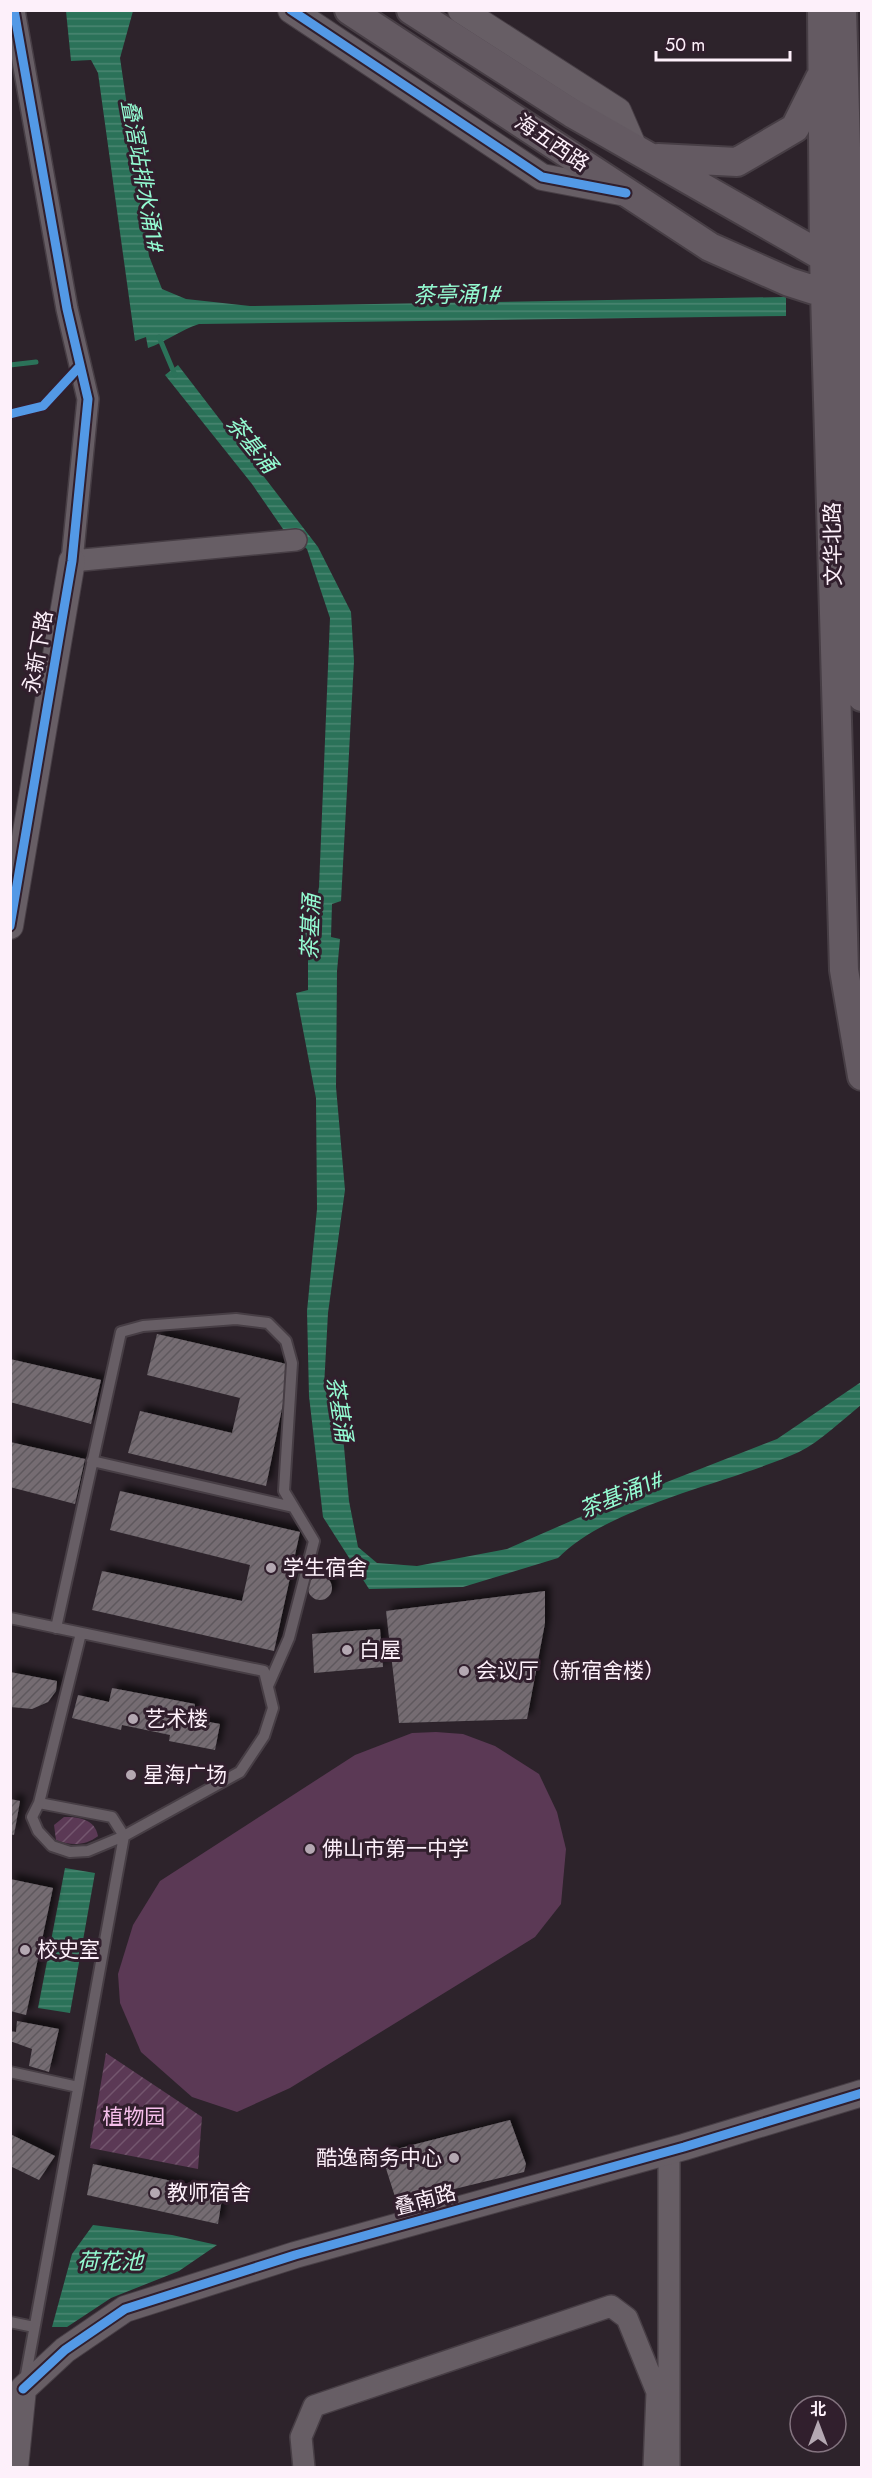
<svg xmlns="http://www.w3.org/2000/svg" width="872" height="2478" font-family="Jost,'Noto Sans SC',sans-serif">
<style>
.garden{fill:url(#garden-furrows)}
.pitch{fill:#5b3955}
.water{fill:url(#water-rules)}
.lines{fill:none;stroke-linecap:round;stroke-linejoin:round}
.stream{stroke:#2b7259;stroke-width:5}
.building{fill:url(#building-hatch);filter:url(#shadow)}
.service-casing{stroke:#473e45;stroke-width:14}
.minor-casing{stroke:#473e45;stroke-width:24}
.tertiary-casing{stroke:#473e45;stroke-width:28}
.secondary-casing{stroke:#473e45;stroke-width:32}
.service{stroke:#675e65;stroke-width:10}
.minor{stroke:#675e65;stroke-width:21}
.tertiary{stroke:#675e65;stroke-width:26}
.secondary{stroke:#645a62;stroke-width:28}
.cycleway-casing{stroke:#311f2d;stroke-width:13}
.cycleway{stroke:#5399e6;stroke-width:9}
.poi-dot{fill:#b4a8b2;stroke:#311f2d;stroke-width:2}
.labels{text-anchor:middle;stroke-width:6;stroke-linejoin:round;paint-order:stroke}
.street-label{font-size:21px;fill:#fdf0fa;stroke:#311f2d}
.poi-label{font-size:21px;fill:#fdf0fa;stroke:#311f2d;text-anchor:start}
.park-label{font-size:21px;fill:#f6bfeb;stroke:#311f2d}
.water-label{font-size:22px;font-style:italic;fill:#94fbd2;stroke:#311f2d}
</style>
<defs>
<pattern id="garden-furrows" width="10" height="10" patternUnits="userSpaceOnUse" patternTransform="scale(1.5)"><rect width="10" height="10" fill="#5b3955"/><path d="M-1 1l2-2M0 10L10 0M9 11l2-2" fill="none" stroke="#73566e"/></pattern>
<pattern id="water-rules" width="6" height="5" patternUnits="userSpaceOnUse" patternTransform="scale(1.5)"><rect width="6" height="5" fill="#2b7259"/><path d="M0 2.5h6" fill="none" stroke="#4b8672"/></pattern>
<pattern id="building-hatch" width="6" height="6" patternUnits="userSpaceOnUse" patternTransform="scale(1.5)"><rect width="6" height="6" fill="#746c72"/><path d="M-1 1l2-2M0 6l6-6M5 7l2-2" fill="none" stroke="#5e585d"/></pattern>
<filter id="shadow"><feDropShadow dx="5.5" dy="-5.5" stdDeviation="3" flood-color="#0009"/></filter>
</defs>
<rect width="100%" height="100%" fill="#2d232b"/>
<!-- garden -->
<path class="garden" d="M64,1817C79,1817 95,1819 98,1836C85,1846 71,1846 56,1840L54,1825Z
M106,2053L202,2117L198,2169L90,2148Z"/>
<!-- pitch -->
<path class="pitch" d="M436,1732L463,1734L495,1746L539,1774L557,1812L566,1849L561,1904L535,1937L290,2088L237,2112L192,2097L141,2052L120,2003L118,1974L133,1925L160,1881L355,1755L412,1733Z"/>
<!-- water -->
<path class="water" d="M66,11H133L120,58L149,256L162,289L186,299L250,306L786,297V316L199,324C180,330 166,342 148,348L146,337L135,341L98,73L91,60L71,61Z
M178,365L318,547L351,612L354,661L341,901L332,904L331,937L340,939L337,971L336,1087L345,1190L328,1313L324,1387L343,1436L349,1501L358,1547L377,1563L417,1566L507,1549L603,1507L777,1439L861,1382V1405C842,1420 821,1441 799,1452C728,1484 612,1504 558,1558L463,1587L369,1589L323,1517L309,1396L307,1311L317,1209L316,1098L296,993L308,990V952L296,951L306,918L316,903L319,887L330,618L307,549L283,529L252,484L165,375Z
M65,1868L95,1873L70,2013L38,2008Z
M93,2225L172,2235L217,2245L179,2271L111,2298L67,2327H52L72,2254Z"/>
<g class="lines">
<!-- stream -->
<path class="stream" d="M159,337L175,375
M10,365L36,362"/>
</g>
<!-- building -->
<path class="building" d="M157,1334L291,1365L266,1486L128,1453L140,1411L232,1433L240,1398L147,1375Z
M10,1359L101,1380L91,1424L10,1402Z
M10,1442L85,1459L75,1504L10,1487Z
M120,1491L300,1532L274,1651L92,1610L102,1571L242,1601L250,1565L110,1530Z
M308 1588a12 12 0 1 1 24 0a12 12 0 1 1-24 0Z
M545,1591V1623L527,1719L399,1723L386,1611Z
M380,1629L383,1667L314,1673L312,1634Z
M10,1672L57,1681L56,1691L48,1702L32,1709L10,1707Z
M112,1688L195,1704L193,1719L220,1724L215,1750L169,1741L170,1735L122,1725L121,1730L72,1718L78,1695L109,1702Z
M10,1799L20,1801L14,1835L10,1834Z
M10,1879L53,1888L26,2015L10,2011Z
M17,2021L59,2029L49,2072L29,2066L32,2049L10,2041V2031L16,2032Z
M510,2120L526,2164L524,2172L397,2203L381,2153Z
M10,2134L55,2156L39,2180L10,2166Z
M93,2164L223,2192L218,2224L87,2195Z"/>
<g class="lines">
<!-- service casing -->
<g class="service-casing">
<path id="service" d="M92,1461L293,1507
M10,1618L264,1671L273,1708L264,1736L240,1772L124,1836L88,1851L70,1852L52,1846L38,1831L32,1817L39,1803L81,1633
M56,1628L121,1332L143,1326L236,1319L268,1323L286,1341L292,1363L284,1491L314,1541L289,1638L268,1686
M10,2072L78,2087
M10,2322L34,2327
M25,2380L124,1836L112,1817L39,1803"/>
</g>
<!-- minor casing -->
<g class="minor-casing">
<path id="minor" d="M14,10L67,309L88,399L72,561L296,540
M304,2468L301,2437L314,2406L611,2306L627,2318L657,2392L654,2468
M669,2468V2151"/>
</g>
<!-- tertiary casing -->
<g class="tertiary-casing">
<path id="tertiary" d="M291,10L542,177L626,193
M461,10L618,111L634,148
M10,926L72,561
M23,2389L65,2350L125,2309L295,2255L684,2147L862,2093
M15,2468L23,2389"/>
</g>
<!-- secondary casing -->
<g class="secondary-casing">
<path id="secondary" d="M349,10L710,247L789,282L842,299
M411,10L572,113L824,257L838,260
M822,10L824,257L844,970L862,1076
M842,10L862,697
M658,158L737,162L795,128L820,78"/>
</g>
<!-- service -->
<use href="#service" class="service"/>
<!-- minor -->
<use href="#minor" class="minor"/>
<!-- tertiary -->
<use href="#tertiary" class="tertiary"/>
<!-- secondary -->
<use href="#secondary" class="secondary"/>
<!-- cycleway casing -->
<g class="cycleway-casing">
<path id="cycleway" d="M291,10L542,177L626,193
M10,414L43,406L80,366
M10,926L72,561L88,399L67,309L14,10
M23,2389L65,2350L125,2309L295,2255L684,2147L862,2093"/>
</g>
<!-- cycleway -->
<use href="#cycleway" class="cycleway"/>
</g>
<!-- markers -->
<g class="poi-dot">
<circle cx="271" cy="1568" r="6"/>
<circle cx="347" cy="1650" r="6"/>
<circle cx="464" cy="1671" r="6"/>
<circle cx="133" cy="1719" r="6"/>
<circle cx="131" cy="1775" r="6"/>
<circle cx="310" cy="1849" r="6"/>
<circle cx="25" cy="1950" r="6"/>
<circle cx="454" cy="2158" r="6"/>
<circle cx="155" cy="2193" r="6"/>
</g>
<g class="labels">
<!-- street labels -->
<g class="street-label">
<text transform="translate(552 143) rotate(34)" y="7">海五西路</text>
<text transform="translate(833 544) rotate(-91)" y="7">文华北路</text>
<text transform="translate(38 652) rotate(-80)" y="7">永新下路</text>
<text transform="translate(425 2200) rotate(-15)" y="7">叠南路</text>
</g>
<!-- poi labels -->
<g class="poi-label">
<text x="283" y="1575">学生宿舍</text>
<text x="359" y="1657">白屋</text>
<text x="476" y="1678">会议厅（新宿舍楼）</text>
<text x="145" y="1726">艺术楼</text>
<text x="143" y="1782">星海广场</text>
<text x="322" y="1856">佛山市第一中学</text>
<text x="37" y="1957">校史室</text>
<text x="442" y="2165" text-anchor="end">酷逸商务中心</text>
<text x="167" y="2200">教师宿舍</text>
</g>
<!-- park labels -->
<g class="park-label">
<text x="134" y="2124">植物园</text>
</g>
<!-- water labels -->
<g class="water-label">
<text transform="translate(143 176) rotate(80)" y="8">叠滘站排水涌1#</text>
<text transform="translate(457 294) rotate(-1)" y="8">茶亭涌1#</text>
<text transform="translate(252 444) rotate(51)" y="8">茶基涌</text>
<text transform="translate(310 927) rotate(-88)" y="8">茶基涌</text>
<text transform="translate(340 1409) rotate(81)" y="8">茶基涌</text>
<text transform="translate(621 1494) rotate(-22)" y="8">茶基涌1#</text>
<text x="110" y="2269">荷花池</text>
</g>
</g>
<!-- border -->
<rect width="872" height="2478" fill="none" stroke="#fdf0fa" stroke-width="24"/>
<!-- north arrow -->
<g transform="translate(818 2424)"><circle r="28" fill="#311f2d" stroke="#83737f" stroke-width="1.5"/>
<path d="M0-4.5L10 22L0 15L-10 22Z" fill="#b4a8b2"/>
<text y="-9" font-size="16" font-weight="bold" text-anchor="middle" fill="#fdf0fa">北</text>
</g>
<!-- scale -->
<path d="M656 51v9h134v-9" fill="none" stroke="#fdf0fa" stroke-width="3"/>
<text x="665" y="51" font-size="18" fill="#fdf0fa" stroke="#311f2d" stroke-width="4.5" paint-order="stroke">50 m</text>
</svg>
